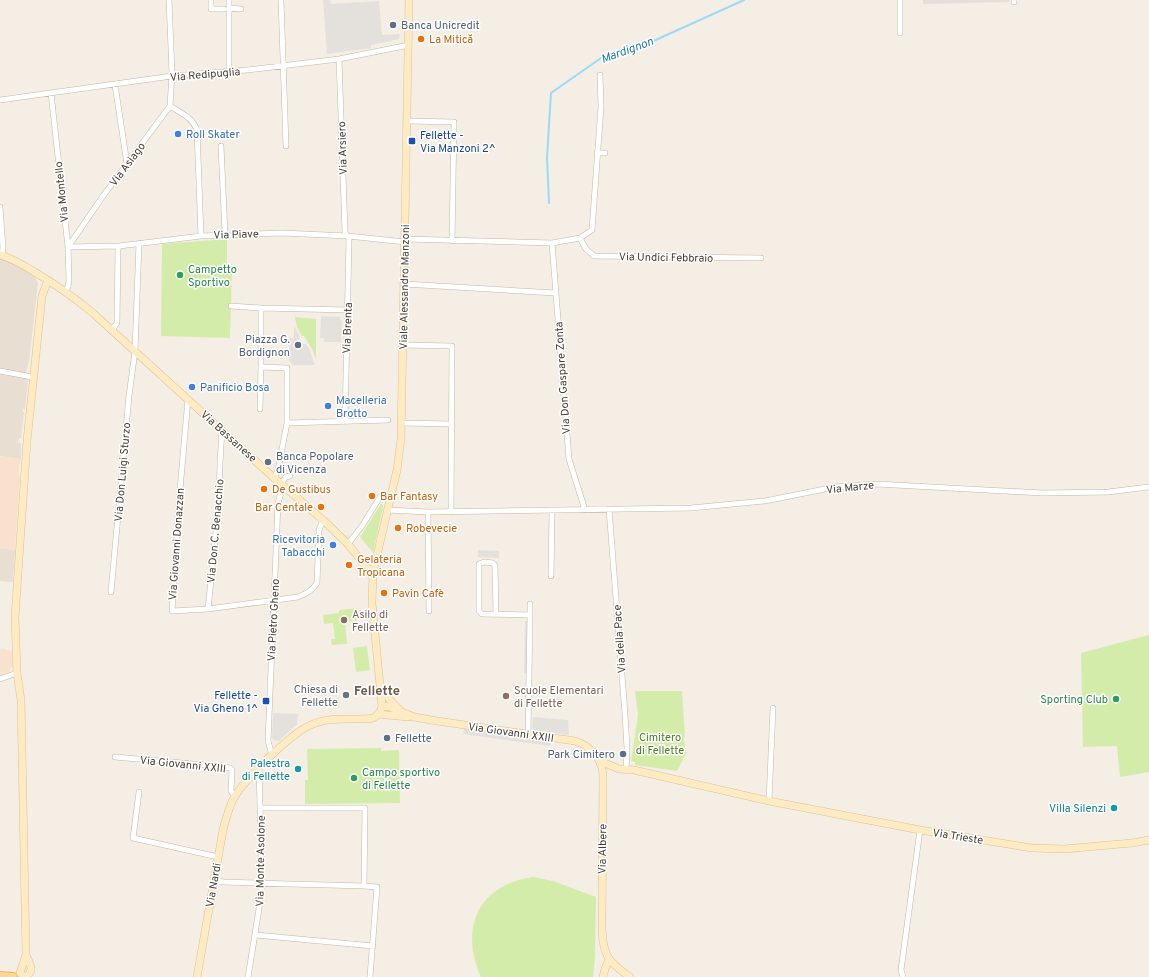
<svg xmlns="http://www.w3.org/2000/svg" width="1149" height="977" font-family="Overpass,sans-serif">
<style>
.residential{fill:#e8dfd2}
.commercial{fill:#f8e2cd}
.industrial{fill:#e6dfd9}
.green{fill:#d4eca9}
.parking{fill:#e4e1dd}
.lines{fill:none;stroke-linecap:round;stroke-linejoin:round}
.stream{stroke:#9adaf7;stroke-width:2}
.street-casing{stroke:#c3b7a9;stroke-width:6}
.secondary-casing{stroke:#dcc191;stroke-width:8}
.primary-casing{stroke:#eeb358;stroke-width:10}
.street{stroke:#fff;stroke-width:5}
.secondary{stroke:#ffebc3;stroke-width:7}
.primary{stroke:#ffd692;stroke-width:8}
.service-dot{fill:#5c6f8a;stroke:#fff;stroke-width:1.5}
.food-dot{fill:#e8710a;stroke:#fff;stroke-width:1.5}
.shop-dot{fill:#3f7fe0;stroke:#fff;stroke-width:1.5}
.transit-dot{fill:#1a4fb4;stroke:#fff;stroke-width:1.5}
.leisure-dot{fill:#2e9e5b;stroke:#fff;stroke-width:1.5}
.education-dot{fill:#8d6e63;stroke:#fff;stroke-width:1.5}
.worship-dot{fill:#6b7280;stroke:#fff;stroke-width:1.5}
.culture-dot{fill:#0f9aa8;stroke:#fff;stroke-width:1.5}
.labels{text-anchor:middle;stroke-width:3;stroke-linejoin:round;paint-order:stroke}
.service-label{font-size:11px;fill:#4e5e75;stroke:#fff;text-anchor:start}
.food-label{font-size:11px;fill:#c56008;stroke:#fff;text-anchor:start}
.street-label{font-size:11px;fill:#473d33;stroke:#fff}
.shop-label{font-size:11px;fill:#366cbe;stroke:#fff;text-anchor:start}
.transit-label{font-size:11px;fill:#164399;stroke:#fff;text-anchor:start}
.leisure-label{font-size:11px;fill:#27864d;stroke:#fff;text-anchor:start}
.education-label{font-size:11px;fill:#785e54;stroke:#fff;text-anchor:start}
.worship-label{font-size:11px;fill:#5b616d;stroke:#fff;text-anchor:end}
.park-label{font-size:11px;fill:#4d7d22;stroke:#fff}
.culture-label{font-size:11px;fill:#0d838f;stroke:#fff;text-anchor:end}
.water-label{font-size:12px;font-style:italic;fill:#217eab;stroke:#fff}
.quarter-label{font-size:13px;font-weight:bold;fill:#6a5a4a;stroke:#fff}
</style>
<rect width="100%" height="100%" fill="#f4eee4"/>
<!-- residential -->
<path class="residential" d="M0,258L19,267L34,275L38,283L29,361L25,377L28,379L25,409H23V411L24,412L21,438H19L18,443H21V459L0,456Z
M0,548L15,550L13,582L0,581Z"/>
<!-- commercial -->
<path class="commercial" d="M0,456L21,459L20,464L19,465V475H20L15,550L0,548Z
M1,648L12,651L13,665L9,672L0,675V652Z"/>
<!-- industrial -->
<path class="industrial" d="M923,0H1009V2L923,4Z"/>
<!-- green -->
<path class="green" d="M227,239V266H232L230,338L161,336L162,244Z
M295,317L316,319V359L312,349L304,336H302L297,327Z
M381,504L383,505V507L373,552L360,537Z
M358,608V611L361,610L362,615H359V620L345,622L347,644L332,645L331,639H335L333,623L324,624L323,615L339,613V610Z
M1149,635V772L1120,777L1117,746L1083,747L1081,653Z
M367,646L370,670L356,672L353,648Z
M635,691H682L685,737H684L685,750L687,752L677,771L635,765V762L631,761L638,715Z
M381,748V751L399,750L400,803L305,804V780H308L307,749Z
M533,877L553,881L596,897L595,957L593,977H481C459,928 478,885 533,877Z"/>
<!-- parking -->
<path class="parking" d="M323,0H330L331,4L379,1L382,35L400,34L399,39L371,45V48L327,54Z
M321,316L340,317V320L342,321L341,342H324V338H320Z
M294,326L300,337L299,342L301,344H306L309,348L315,365H293L289,360L290,338H294Z
M478,550L499,551V558L478,557Z
M525,621H529L528,673H524Z
M273,713L298,714L297,724L279,741L274,740L272,737Z
M533,717L568,720L569,735L532,730Z
M464,729L551,742L550,746L463,734Z"/>
<g class="lines">
<!-- stream -->
<path class="stream" d="M549,203L547,157L551,93L601,58L638,48L744,0"/>
<!-- street casing -->
<g class="street-casing">
<path id="street" d="M211,0V9H224
M281,0L286,146
M900,0V33
M1014,0V2
M229,8L241,9
M339,59L345,232L349,239L345,421
M229,72V0
M115,85L127,164
M51,93L68,247L69,280L68,287L65,291
M0,100L172,76L247,70L339,59L409,45
M170,106C181,113 192,117 197,130L201,236
M408,121L454,122L452,241
M221,146L225,234
M597,153H605
M0,207L3,248L2,255
M580,238L586,249L594,256L761,258
M405,239L552,243L580,238L592,230L601,107L600,75
M552,243L569,459L585,510
M68,247L119,246L201,236L282,233L348,236L405,242
M68,247L103,196L170,106L172,73L169,0
M404,284L555,293
M231,306L261,308
M112,330L117,323L118,250L119,246
M403,345L452,346L451,512
M0,371L32,377
M188,399L179,501L172,611L208,609L298,597C306,594 313,590 317,583L319,530L323,520
M260,409L261,367
M287,423L388,420
M401,423L451,424
M274,478L278,470L287,423V368L261,367V308L347,310
M281,483L286,477L290,476
M609,509L625,714L627,748L626,770
M387,510L428,512L691,508L765,501L835,487L877,484L1042,493L1108,492L1149,487
M428,512L429,611
M348,544L362,526L380,497L390,498
M551,576L552,510
M111,592L129,396L135,351L139,243
M208,609L219,502L220,463L222,429
M496,614L495,566L493,563L484,562L479,564V611L482,614L530,615L528,734
M530,615V604
M0,679L17,673
M272,755L268,741L278,503L281,493L285,486
M115,757L216,766L230,768L232,770L231,791L235,796
M139,792L133,838L218,857
M769,801L773,708
M260,808H365L364,886L377,887L370,977
M214,880L223,882L364,886
M256,935L373,946
M248,977L259,909L262,883L259,767
M903,977L901,970L920,830"/>
</g>
<!-- secondary casing -->
<g class="secondary-casing">
<path id="secondary" d="M0,255C12,258 23,265 33,271C55,284 75,298 94,314L274,478L323,520L348,544L367,568L373,572
M382,687L389,699L399,709
M382,706L390,707L414,717L437,721L575,741C591,746 601,758 603,774L602,929C603,955 608,962 630,977
M378,714L408,717
M600,761L619,769L634,770L769,801L920,830L1032,848L1064,849L1132,843L1149,840
M26,955C30,964 35,970 26,977
M24,977L20,973L26,955L21,700L17,673L15,617L27,441L42,296L48,280
M197,977L223,830C226,818 229,806 235,796C247,777 293,731 313,724C327,718 343,719 358,719C363,719 369,719 373,718C378,716 381,711 382,706L372,603L373,572L397,470L401,439L409,0
M603,977L605,969L609,959"/>
</g>
<!-- primary casing -->
<g class="primary-casing">
<path id="primary" d="M0,976L13,977"/>
</g>
<!-- street -->
<use href="#street" class="street"/>
<!-- secondary -->
<use href="#secondary" class="secondary"/>
<!-- primary -->
<use href="#primary" class="primary"/>
</g>
<!-- markers -->
<g class="service-dot">
<circle cx="393" cy="25" r="4"/>
<circle cx="298" cy="345" r="4"/>
<circle cx="268" cy="462" r="4"/>
<circle cx="387" cy="738" r="4"/>
<circle cx="623" cy="754" r="4"/>
</g>
<g class="food-dot">
<circle cx="421" cy="39" r="4"/>
<circle cx="264" cy="489" r="4"/>
<circle cx="372" cy="496" r="4"/>
<circle cx="321" cy="507" r="4"/>
<circle cx="398" cy="528" r="4"/>
<circle cx="349" cy="565" r="4"/>
<circle cx="384" cy="593" r="4"/>
</g>
<g class="shop-dot">
<circle cx="178" cy="134" r="4"/>
<circle cx="192" cy="387" r="4"/>
<circle cx="328" cy="406" r="4"/>
<circle cx="333" cy="545" r="4"/>
</g>
<g class="transit-dot">
<rect x="408" y="137" width="8" height="8" rx="2"/>
<rect x="262" y="697" width="8" height="8" rx="2"/>
</g>
<g class="leisure-dot">
<circle cx="180" cy="275" r="4"/>
<circle cx="1116" cy="699" r="4"/>
<circle cx="354" cy="778" r="4"/>
</g>
<g class="education-dot">
<circle cx="344" cy="620" r="4"/>
<circle cx="506" cy="696" r="4"/>
</g>
<circle class="worship-dot" cx="346" cy="695" r="4"/>
<g class="culture-dot">
<circle cx="298" cy="769" r="4"/>
<circle cx="1114" cy="808" r="4"/>
</g>
<g class="labels">
<!-- service labels -->
<g class="service-label">
<text x="401" y="29">Banca Unicredit</text>
<text x="290" y="343" text-anchor="end">Piazza G.<tspan x="290" dy="13">Bordignon</tspan></text>
<text x="276" y="460">Banca Popolare<tspan x="276" dy="13">di Vicenza</tspan></text>
<text x="395" y="742">Fellette</text>
<text x="615" y="758" text-anchor="end">Park Cimitero</text>
</g>
<!-- food labels -->
<g class="food-label">
<text x="429" y="43">La Mitică</text>
<text x="272" y="493">De Gustibus</text>
<text x="380" y="500">Bar Fantasy</text>
<text x="313" y="511" text-anchor="end">Bar Centale</text>
<text x="406" y="532">Robevecie</text>
<text x="357" y="563">Gelateria<tspan x="357" dy="13">Tropicana</tspan></text>
<text x="392" y="597">Pavin Cafè</text>
</g>
<!-- street labels -->
<g class="street-label">
<text transform="translate(205 74) rotate(-5)" y="4">Via Redipuglia</text>
<text transform="translate(342 148) rotate(-92)" y="4">Via Arsiero</text>
<text transform="translate(127 164) rotate(-53)" y="4">Via Asiago</text>
<text transform="translate(61 192) rotate(-96)" y="4">Via Montello</text>
<text transform="translate(236 234) rotate(-2)" y="4">Via Piave</text>
<text transform="translate(666 257) rotate(1)" y="4">Via Undici Febbraio</text>
<text transform="translate(404 287) rotate(-89)" y="4">Viale Alessandro Manzoni</text>
<text transform="translate(347 328) rotate(-88)" y="4">Via Brenta</text>
<text transform="translate(562 378) rotate(-94)" y="4">Via Don Gaspare Zonta</text>
<text transform="translate(229 436) rotate(42)" y="4">Via Bassanese</text>
<text transform="translate(122 472) rotate(-85)" y="4">Via Don Luigi Sturzo</text>
<text transform="translate(850 487) rotate(-6)" y="4">Via Marze</text>
<text transform="translate(215 531) rotate(-85)" y="4">Via Don C. Benacchio</text>
<text transform="translate(176 544) rotate(-86)" y="4">Via Giovanni Donazzan</text>
<text transform="translate(273 620) rotate(-87)" y="4">Via Pietro Gheno</text>
<text transform="translate(619 639) rotate(-94)" y="4">Via della Pace</text>
<text transform="translate(511 732) rotate(8)" y="4">Via Giovanni XXIII</text>
<text transform="translate(183 764) rotate(6)" y="4">Via Giovanni XXIII</text>
<text transform="translate(958 836) rotate(9)" y="4">Via Trieste</text>
<text transform="translate(602 849) rotate(-89)" y="4">Via Albere</text>
<text transform="translate(260 861) rotate(-89)" y="4">Via Monte Asolone</text>
<text transform="translate(213 885) rotate(-80)" y="4">Via Nardi</text>
</g>
<!-- shop labels -->
<g class="shop-label">
<text x="186" y="138">Roll Skater</text>
<text x="200" y="391">Panificio Bosa</text>
<text x="336" y="404">Macelleria<tspan x="336" dy="13">Brotto</tspan></text>
<text x="325" y="543" text-anchor="end">Ricevitoria<tspan x="325" dy="13">Tabacchi</tspan></text>
</g>
<!-- transit labels -->
<g class="transit-label">
<text x="420" y="139">Fellette -<tspan x="420" dy="13">Via Manzoni 2^</tspan></text>
<text x="258" y="699" text-anchor="end">Fellette -<tspan x="258" dy="13">Via Gheno 1^</tspan></text>
</g>
<!-- leisure labels -->
<g class="leisure-label">
<text x="188" y="273">Campetto<tspan x="188" dy="13">Sportivo</tspan></text>
<text x="1108" y="703" text-anchor="end">Sporting Club</text>
<text x="362" y="776">Campo sportivo<tspan x="362" dy="13">di Fellette</tspan></text>
</g>
<!-- education labels -->
<g class="education-label">
<text x="352" y="618">Asilo di<tspan x="352" dy="13">Fellette</tspan></text>
<text x="514" y="694">Scuole Elementari<tspan x="514" dy="13">di Fellette</tspan></text>
</g>
<!-- worship labels -->
<g class="worship-label">
<text x="338" y="693">Chiesa di<tspan x="338" dy="13">Fellette</tspan></text>
</g>
<!-- park labels -->
<g class="park-label">
<text x="660" y="741">Cimitero<tspan x="660" dy="13">di Fellette</tspan></text>
</g>
<!-- culture labels -->
<g class="culture-label">
<text x="290" y="767">Palestra<tspan x="290" dy="13">di Fellette</tspan></text>
<text x="1106" y="812">Villa Silenzi</text>
</g>
<!-- water labels -->
<g class="water-label">
<text transform="translate(627 50) rotate(-20)" y="4">Mardignon</text>
</g>
<!-- quarter labels -->
<g class="quarter-label">
<text x="377" y="695">Fellette</text>
</g>
</g>
</svg>
